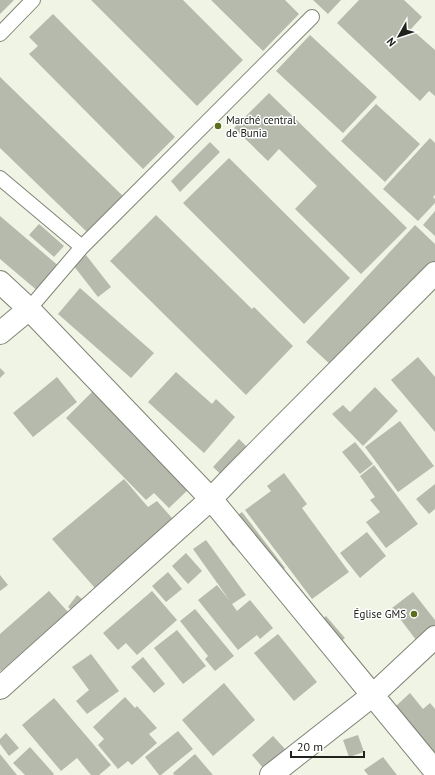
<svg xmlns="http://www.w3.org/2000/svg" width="435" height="775" font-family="'PT Sans',sans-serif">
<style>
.building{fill:#b5baac}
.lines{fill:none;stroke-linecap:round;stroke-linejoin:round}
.lane-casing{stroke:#808477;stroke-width:16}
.street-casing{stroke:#808477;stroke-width:24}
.lane{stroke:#fff;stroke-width:14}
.street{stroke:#fff;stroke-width:22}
.poi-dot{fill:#5b6e1c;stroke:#fff;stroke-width:1.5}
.labels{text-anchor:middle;stroke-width:3;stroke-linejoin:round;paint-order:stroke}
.poi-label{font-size:11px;fill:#20221c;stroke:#fff;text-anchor:start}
</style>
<rect width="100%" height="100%" fill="#eff4e5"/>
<!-- building -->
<path class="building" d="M0,0H14L0,14Z
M91,0H183L243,60L197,106Z
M211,0H285L299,14L263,51Z
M313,0H341L328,14Z
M359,0H404L422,17L411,29L435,50V96L429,91L420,101L337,23Z
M53,14L175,137L143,169L29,54L38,46L29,37Z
M310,35L377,97L343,133L276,71Z
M0,77L123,196L88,233L0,148Z
M269,93L407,228L361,274L295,209L317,186L279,149L268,161L234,128Z
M376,104L420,144L385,182L341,141Z
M430,138L435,143V195L433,197L435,199V203L418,221L383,189Z
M210,142L220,152L180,192L171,181Z
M229,158L350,278L304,324L183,203Z
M435,211V236L423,225Z
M156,215L252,309L254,307L293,346L246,395L110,261Z
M0,216L61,268L39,292L0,259Z
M39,224L64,246L54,257L29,235Z
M415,225L435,244V281L345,378L306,342Z
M86,255L111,287L98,297L73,265Z
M80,288L154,353L131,378L58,314Z
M418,357L435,377V432L391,380Z
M0,368L5,373L0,378Z
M176,372L212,404L216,399L235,417L204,453L148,402Z
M57,377L77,402L33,437L13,413Z
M97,387L192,486L169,508L154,493L146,500L66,418Z
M375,387L398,411L363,446L332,414L343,405L350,412Z
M400,421L434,466L398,492L365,447Z
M239,439L254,454L228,481L213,467Z
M355,442L373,464L360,474L342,452Z
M374,465L418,524L386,548L366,522L380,512L370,500L375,497L360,476Z
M284,473L307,504L302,508L349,572L312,599L245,510L271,491L267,486Z
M124,479L148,507L157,501L180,527L101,595L52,539Z
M435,484V509L429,514L416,499Z
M242,512L285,568L273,577L244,539L233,546L220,528Z
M367,532L386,556L360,578L340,553Z
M206,540L246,595L232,604L237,611L250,600L273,628L260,639L257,635L238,650L198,600L217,585L230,601L193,549Z
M186,553L202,571L188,584L172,566Z
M168,572L182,589L166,602L152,586Z
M0,575L8,585L0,591Z
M49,591L68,612L1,671L0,670V634Z
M152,591L177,620L137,655L126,643L118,650L103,633Z
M413,592L435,620V632L419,644L392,608Z
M77,595L91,606L82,618L68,607Z
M195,609L234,656L215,671L205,659L208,656L180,621Z
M326,616L345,638L333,648L314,626Z
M177,630L206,666L183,684L154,648Z
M278,634L317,682L294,701L254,653Z
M91,654L119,691L87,714L76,701L89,690L72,667Z
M143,657L165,684L154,693L131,667Z
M224,683L255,720L213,756L182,720Z
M410,693L423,709L430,703L435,709V775L383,718Z
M125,697L135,708L137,706L157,728L149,734L157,743L132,765L128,761L118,769L98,745L104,739L93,727Z
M54,698L111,765L99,775H91L77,758L61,771L22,725Z
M178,731L193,749L161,775H159L145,757Z
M6,733L19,748L9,756L0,744V739Z
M358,735L364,752L349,757L343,740Z
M273,736L285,749L264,769L252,755Z
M30,747L54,774L53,775H25L13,763Z
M0,754L17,775H0Z
M195,754L213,775H174L173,773Z
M383,757L397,775H368L364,770Z"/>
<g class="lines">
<!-- lane casing -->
<g class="lane-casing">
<path id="lane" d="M0,34L33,0
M0,178L82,247
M29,309L82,247L312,17"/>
</g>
<!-- street casing -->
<g class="street-casing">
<path id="street" d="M0,282L29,309L211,499L435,771
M0,333L29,309
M0,688L211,499L234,475L435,273
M271,775L373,695L435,637"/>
</g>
<!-- lane -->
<use href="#lane" class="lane"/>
<!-- street -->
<use href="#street" class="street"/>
</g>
<!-- markers -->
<g class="poi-dot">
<circle cx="218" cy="126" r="4"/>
<circle cx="414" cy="614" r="4"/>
</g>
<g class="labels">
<!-- poi labels -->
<g class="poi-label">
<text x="226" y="124">Marché central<tspan x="226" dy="13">de Bunia</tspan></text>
<text x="406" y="618" text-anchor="end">Église GMS</text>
</g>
</g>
<!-- north arrow -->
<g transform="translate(399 36) rotate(231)" stroke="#ffffff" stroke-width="3" paint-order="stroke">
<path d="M0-3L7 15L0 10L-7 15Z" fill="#20221c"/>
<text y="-6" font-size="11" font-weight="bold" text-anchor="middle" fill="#20221c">N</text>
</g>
<!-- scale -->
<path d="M291 751v6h73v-6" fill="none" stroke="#20221c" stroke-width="2"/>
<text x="297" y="751" font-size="12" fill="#20221c" stroke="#ffffff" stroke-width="3" paint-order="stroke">20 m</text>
</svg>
